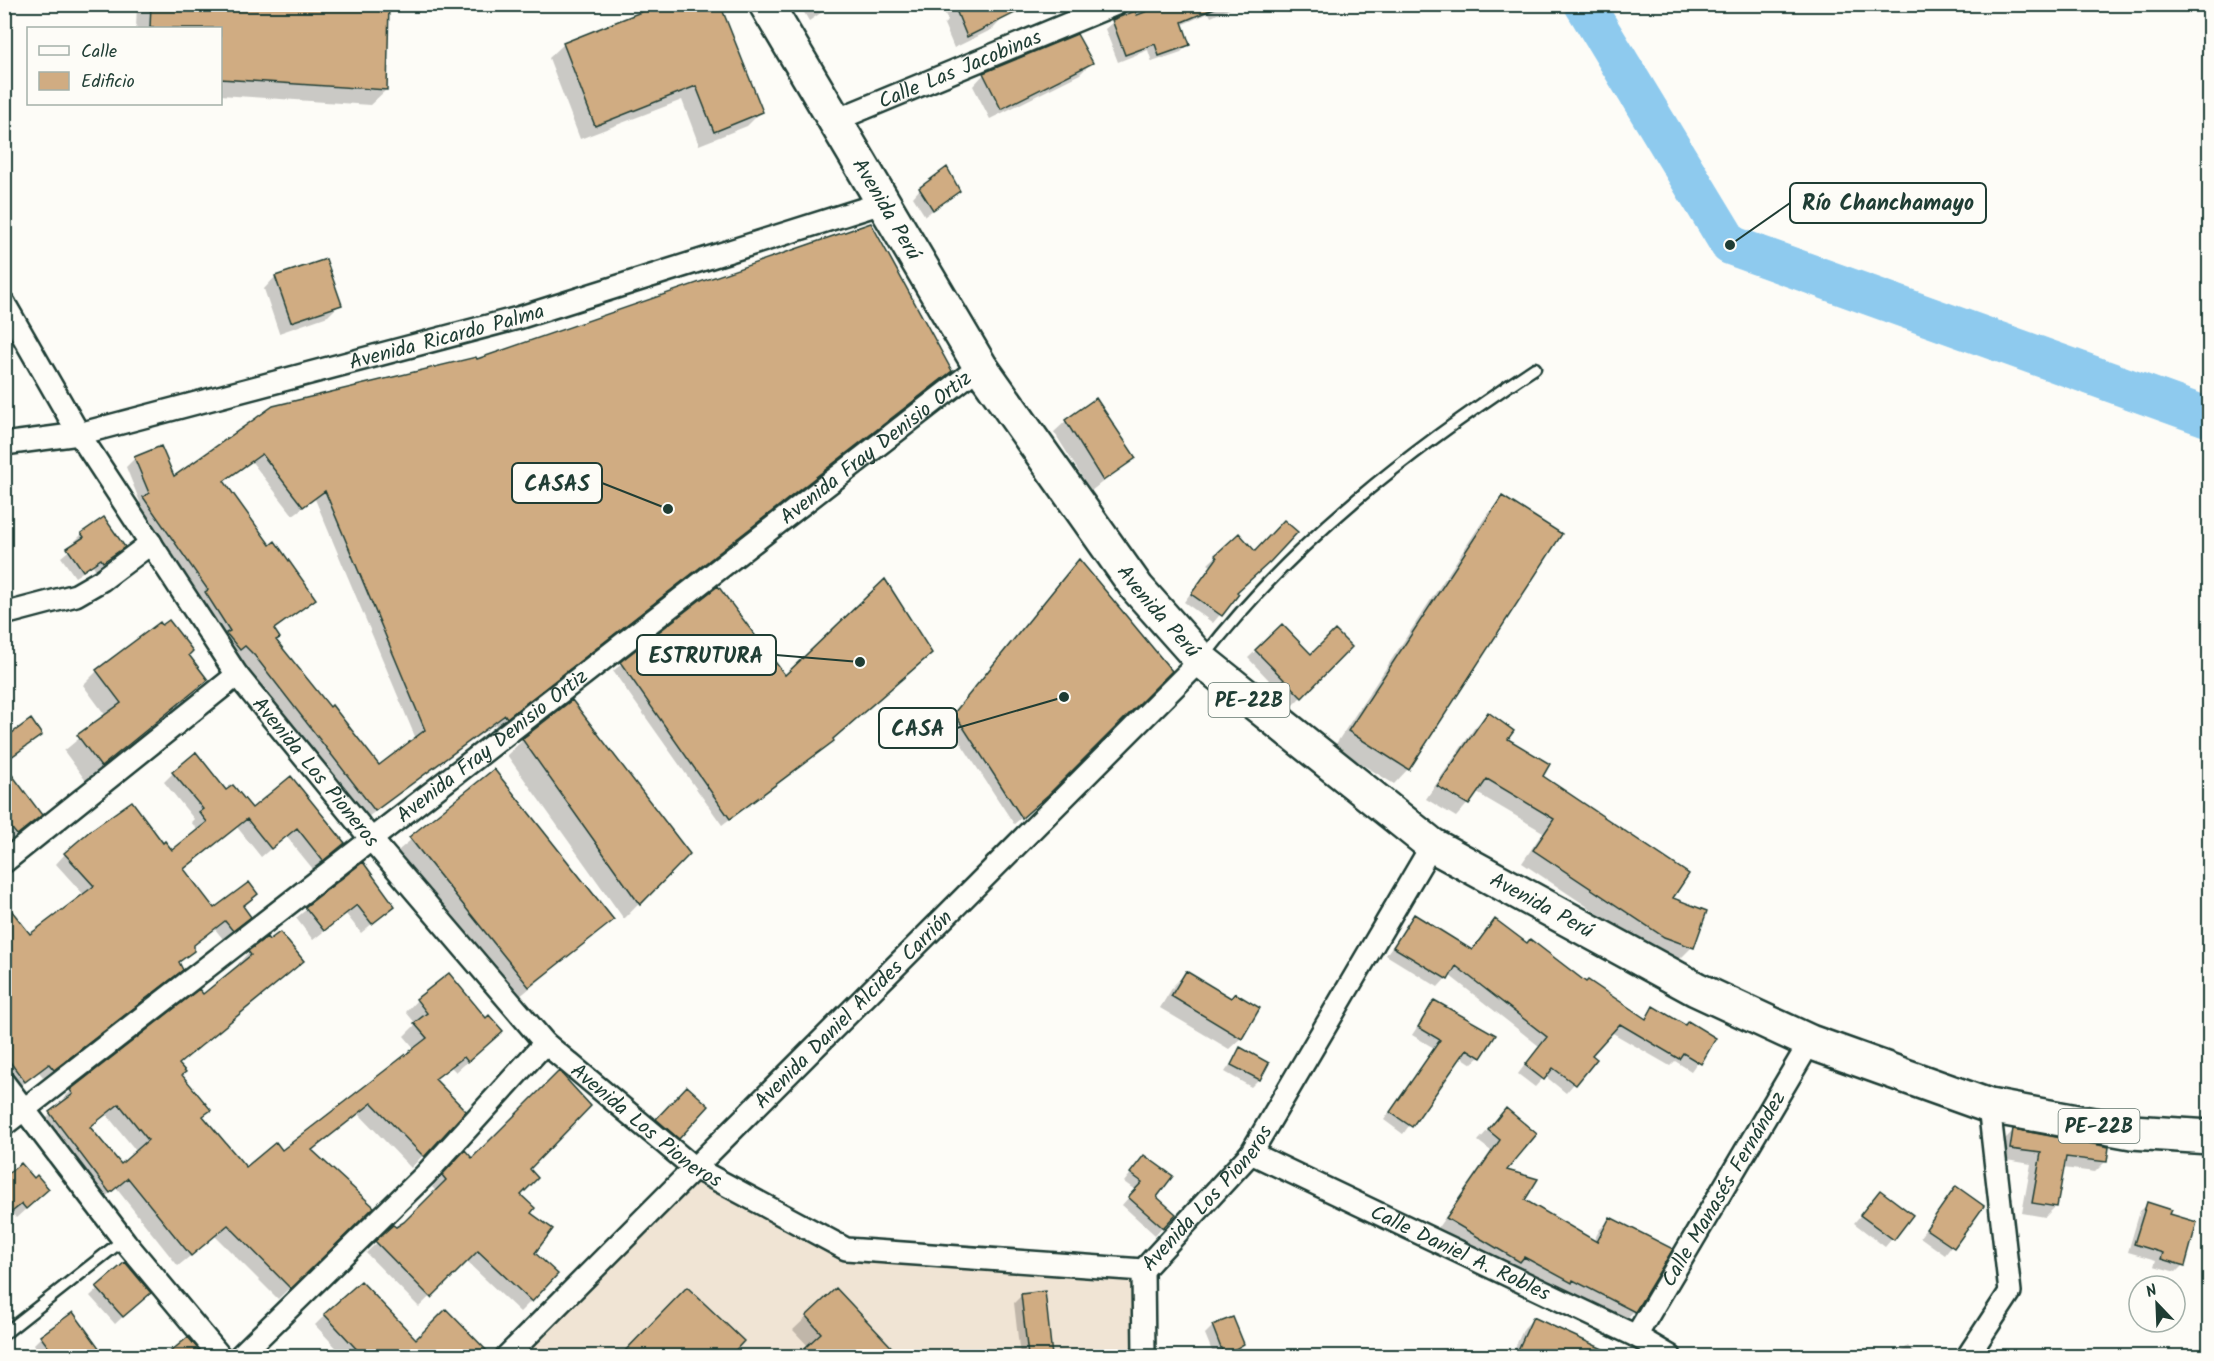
<svg xmlns="http://www.w3.org/2000/svg" width="2214" height="1361" font-family="Kalam,sans-serif">
<style>
.built{fill:#f0e4d4}
.shadow{fill:#0003;fill-rule:evenodd}
.lines{fill:none;stroke-linecap:round;stroke-linejoin:round}
.river{stroke:#8ecaee;stroke-width:40}
.building{fill:#d0ac82;stroke:#1f3d34;stroke-width:1.5;fill-rule:evenodd}
.lane-casing{stroke:#1f3d34;stroke-width:15}
.street-casing{stroke:#1f3d34;stroke-width:26}
.highway-casing{stroke:#1f3d34;stroke-width:38}
.lane{stroke:#fdfcf7;stroke-width:10}
.street{stroke:#fdfcf7;stroke-width:21}
.highway{stroke:#fdfcf7;stroke-width:33}
.labels{text-anchor:middle;stroke-width:4.5;stroke-linejoin:round;paint-order:stroke}
.shield{fill:#fdfcf7;stroke:#62766e;stroke-width:1.5}
.shield-label{font-size:20px;font-weight:bold;fill:#1f3d34}
.street-label{font-size:21px;fill:#1f3d34;stroke:#fdfcf7}
.leader{fill:none;stroke:#1f3d34;stroke-width:2}
.callout-dot{fill:#1f3d34;stroke:#fdfcf7;stroke-width:2}
.callout{fill:#fdfcf7;stroke:#1f3d34;stroke-width:2}
.callout-label{font-size:22px;text-anchor:middle;font-weight:bold;fill:#1f3d34}
</style>
<rect width="100%" height="100%" fill="#fdfcf7"/>
<filter id="ink" filterUnits="userSpaceOnUse"><feTurbulence type="fractalNoise" baseFrequency=".0167" numOctaves="2"/><feDisplacementMap in="SourceGraphic" scale="12" xChannelSelector="R" yChannelSelector="G"/><feConvolveMatrix kernelMatrix="1 2 1 2 8 2 1 2 1" color-interpolation-filters="sRGB"/></filter>
<g filter="url(#ink)">
<!-- built -->
<path class="built" d="M693,1167L846,1249L1143,1270L1144,1356H507Z"/>
<!-- shadow -->
<path class="shadow" d="M137,4H387L386,90L370,105L220,95V28H136Z
M665,4L761,112L747,126L699,145L682,100L580,139L549,58L564,44Z
M799,4H834L809,21Z
M941,4H1000L1005,16L993,29L954,48L944,24L948,21Z
M1168,4H1240L1211,17L1209,13L1181,25L1188,45L1181,52L1152,62L1148,50L1118,62L1105,29L1113,22Z
M1091,63L1080,74L990,119L973,86L984,74Z
M920,189L958,191L925,216L913,197Z
M325,260L340,304L328,316L279,333L264,289L275,277Z
M476,360L951,371L497,726L495,724L365,819L235,654L135,508L140,502L126,467L135,458L173,478ZM252,462L293,515L315,499L416,739L378,768L275,641L273,631L314,599L269,547L223,483Z
M1066,421L1134,457L1091,491L1054,432Z
M1503,498L1408,769L1394,784L1334,747L1488,513Z
M82,534L123,547L95,569L93,565L75,577L61,557L77,544L75,541Z
M1239,535L1237,594L1213,623L1184,602L1211,566L1208,564Z
M1072,569L1039,803L1014,824L947,722Z
M718,588L832,741L722,825L613,671Z
M1282,626L1311,656L1350,647L1293,705L1248,658Z
M187,655L206,680L205,683L86,781L64,751L106,716L83,685L97,671Z
M1488,714L1506,740L1541,777L1671,899L1692,947L1680,959L1651,949L1522,863L1543,832L1477,793L1456,817L1426,799L1475,727Z
M523,740L688,854L624,919L507,755Z
M4,766L40,815L7,844L4,841Z
M494,771L612,920L513,1002L394,854Z
M173,773L226,792L251,810L343,843L313,869L286,836L261,857L237,827L183,870L213,910L256,894L242,908L249,917L223,939L215,929L192,947L178,964L181,970L171,979L44,1078L39,1072L11,1093L4,1086V904L30,936L84,895L56,864L65,854L162,845L172,852L198,831L191,822L194,819L164,782Z
M362,864L393,906L361,933L346,914L313,940L296,918Z
M1414,916L1471,951L1495,921L1586,984L1644,1019L1653,1008L1684,1027L1714,1039L1691,1071L1675,1061L1670,1066L1611,1032L1590,1055L1595,1059L1566,1093L1545,1076L1535,1087L1518,1074L1539,1046L1449,975L1438,987L1386,955Z
M249,952L302,961L178,1065L181,1076L209,1110L202,1117L245,1169L282,1152L415,1049L404,1036L416,1024L406,1012L417,1000L490,1042L456,1072L451,1067L434,1081L464,1111L411,1168L359,1114L311,1152L372,1207L278,1299L215,1236L178,1266L116,1188L98,1203L39,1125L61,1105L59,1103L71,1091L199,991L203,996L240,966L238,964ZM106,1114L137,1152L120,1166L89,1128Z
M1186,973L1241,1038L1229,1049L1160,1008L1174,985Z
M1434,1002L1480,1057L1472,1064L1460,1056L1403,1134L1384,1120L1434,1048L1412,1035Z
M1241,1049L1259,1079L1251,1087L1225,1072Z
M679,1095L678,1138L671,1145L650,1127Z
M1506,1110L1504,1171L1523,1201L1593,1242L1600,1229L1611,1219L1634,1311L1624,1321L1509,1271L1437,1229L1491,1151L1478,1141Z
M2013,1131L2105,1162L2095,1172L2063,1168L2056,1206L2045,1217L2022,1213L2031,1164L2000,1159L2003,1141Z
M1144,1157L1162,1227L1155,1235L1122,1205L1135,1190L1124,1182Z
M472,1160L528,1169L519,1195L529,1213L533,1254L531,1301L520,1312L466,1261L419,1307L366,1253L393,1227L396,1229L405,1223L437,1192L432,1187L454,1163Z
M4,1174L38,1198L16,1218L12,1213L4,1219Z
M1956,1188L1982,1206L1945,1255L1920,1237Z
M1880,1192L1911,1216L1885,1247L1854,1223Z
M2148,1204L2169,1215L2183,1265L2176,1272L2154,1266L2156,1260L2128,1252L2140,1211Z
M4,1221L11,1232L4,1238Z
M125,1264L141,1300L115,1324L90,1296Z
M835,1290L898,1356H799L809,1347L793,1330Z
M1044,1293L1051,1356H1020L1014,1303L1022,1295Z
M676,1299L742,1341L728,1356H622Z
M325,1315L416,1341L482,1348L473,1356H344L315,1325Z
M1534,1318L1615,1356H1511L1524,1328Z
M1213,1326L1242,1344L1227,1356H1214L1205,1334Z
M41,1337L98,1349L91,1356H41L34,1344Z
M1908,1346L1916,1356H1895Z
M589,1351L596,1356H583Z"/>
<g class="lines">
<!-- river -->
<path class="river" d="M1584,4L1730,245L2210,418"/>
</g>
<!-- building -->
<path class="building" d="M151,4H389L387,90L220,79V28H150Z
M661,4H720L763,112L714,132L696,86L595,126L563,43Z
M971,4H1033L967,37L956,10Z
M1166,4L1222,5L1182,22L1190,45L1159,56L1155,44L1125,55L1112,20L1135,11L1137,15Z
M1077,34L1093,63L1001,109L983,73Z
M947,167L960,191L933,210L919,188Z
M871,223L952,371L507,718L505,715L375,811L255,656L245,646L240,650L226,633L230,631L205,592L208,590L143,497L149,493L134,457L161,446L174,476L273,406L476,357L477,359ZM262,454L303,507L325,491L425,730L379,765L332,705L330,707L276,640L280,638L274,629L316,599L275,541L270,545L224,481Z
M326,259L342,305L291,322L275,276Z
M1096,398L1136,458L1103,481L1065,420Z
M1502,496L1562,534L1409,770L1348,731Z
M104,517L125,547L103,562L101,559L83,571L67,548L84,537L81,533Z
M1284,520L1298,532L1270,562L1237,592L1239,594L1222,616L1191,594L1217,558L1215,555L1239,533L1255,551Z
M1079,559L1172,671L1048,795L1022,818L954,713Z
M885,579L932,653L833,739L834,741L730,819L620,662L718,586L785,675Z
M169,620L193,651L189,655L208,680L101,767L77,735L121,703L96,670L160,622L162,625Z
M1282,624L1311,654L1335,630L1352,647L1302,698L1255,650Z
M572,700L690,854L640,905L522,739Z
M1488,712L1514,731L1508,739L1550,764L1543,776L1689,874L1673,898L1707,911L1694,948L1664,937L1533,850L1554,819L1487,779L1469,805L1437,786Z
M31,719L42,735L4,762V739Z
M196,752L226,790L233,785L252,808L291,776L345,843L323,861L297,828L271,849L247,819L184,869L214,908L249,882L258,894L243,906L251,917L233,931L225,921L194,945V951L179,962L183,970L54,1070L49,1064L25,1082L4,1054V901L30,934L94,886L64,853L91,830L132,801L163,843L165,841L172,850L207,822L199,812L203,809L172,772Z
M4,764L42,815L17,835L4,819Z
M494,769L614,920L529,987L409,837Z
M363,862L395,906L372,924L357,905L324,931L305,907Z
M1414,914L1472,950L1495,919L1527,943L1530,939L1586,982L1588,980L1646,1019L1653,1006L1685,1025L1688,1021L1716,1038L1701,1064L1683,1053L1679,1059L1620,1024L1592,1055L1597,1059L1576,1085L1553,1068L1544,1080L1525,1065L1547,1037L1456,966L1448,980L1393,947Z
M280,932L304,961L179,1064L186,1072L182,1075L211,1110L203,1116L246,1167L276,1142L282,1150L427,1038L414,1023L427,1013L416,999L449,973L486,1018L489,1015L503,1031L468,1062L464,1057L435,1079L466,1111L424,1157L372,1103L312,1150L374,1207L291,1289L228,1225L191,1256L128,1178L110,1193L49,1112L73,1094L70,1090L199,989L203,994L251,955L248,951L267,937L269,940ZM119,1104L148,1140L121,1164L90,1127Z
M1186,971L1231,998L1235,993L1260,1008L1242,1039L1171,996Z
M1434,1000L1496,1035L1481,1058L1467,1049L1412,1127L1390,1112L1440,1040L1418,1027Z
M1240,1047L1269,1063L1260,1080L1231,1065Z
M559,1071L591,1106L530,1169L538,1178L521,1195L535,1208L531,1213L553,1229L535,1253L558,1274L532,1302L478,1251L431,1298L375,1241L393,1225L396,1227L404,1222L446,1180L442,1175L465,1150L472,1158Z
M687,1086L709,1106L679,1139L656,1119Z
M1506,1108L1537,1134L1507,1170L1538,1179L1525,1200L1597,1242L1610,1217L1673,1249L1635,1312L1573,1280L1572,1283L1524,1257L1520,1262L1446,1218L1500,1140L1488,1130Z
M2013,1129L2109,1147L2107,1162L2066,1157L2057,1207L2032,1203L2041,1153L2010,1149Z
M1144,1155L1173,1176L1157,1197L1176,1214L1163,1228L1128,1197L1142,1182L1130,1173Z
M21,1163L34,1178L37,1175L49,1189L26,1209L22,1204L4,1218V1177Z
M1956,1186L1984,1206L1954,1248L1926,1229Z
M1880,1190L1913,1215L1894,1240L1860,1215Z
M2147,1202L2172,1210L2170,1214L2197,1222L2185,1266L2161,1259L2163,1253L2134,1244Z
M125,1262L151,1293L123,1317L96,1287Z
M361,1281L416,1339L446,1309L492,1356H363L324,1314Z
M687,1287L744,1341L730,1356H620Z
M836,1288L900,1356H796L821,1333L806,1316Z
M1045,1291L1052,1356H1028L1021,1294Z
M73,1312L100,1349L90,1356H55L40,1336Z
M1233,1317L1244,1344L1224,1356L1212,1325Z
M1533,1317L1618,1356H1527L1517,1352Z
M188,1337L204,1356H165Z"/>
<g class="lines">
<!-- lane casing -->
<g class="lane-casing">
<path id="lane" d="M1203,658C1294,540 1411,450 1535,368
M4,1334L123,1240"/>
</g>
<!-- street casing -->
<g class="street-casing">
<g id="street">
<path id="s1" d="M836,120L1116,4"/>
<path id="s2" d="M4,303L79,434L237,675L371,839L545,1043L693,1167L846,1249L1143,1270L1251,1153L1432,845"/>
<path id="s3" d="M4,444L79,434L518,318L882,203"/>
<path d="M4,614L76,595L102,580L151,543"/>
<path d="M4,862L237,675"/>
<path d="M4,1083L126,1243L220,1356"/>
<path id="s4" d="M4,1125L980,366"/>
<path id="s5" d="M1251,1153L1636,1336L1670,1356"/>
<path d="M1143,1270L1144,1356"/>
<path id="s6" d="M1636,1336L1810,1042"/>
<path d="M240,1356L425,1175L545,1043"/>
<path id="s7" d="M507,1356L1201,660"/>
<path d="M1968,1356L2010,1292L1989,1106"/>
</g>
</g>
<!-- highway casing -->
<g class="highway-casing">
<g id="highway">
<path id="s8" d="M766,4L980,366L1137,588L1201,660L1432,845L1696,989L1810,1042L1989,1106L2132,1132L2210,1137"/>
</g>
</g>
<!-- lane -->
<use href="#lane" class="lane"/>
<!-- street -->
<use href="#street" class="street"/>
<!-- highway -->
<use href="#highway" class="highway"/>
</g>
</g>
<g class="labels">
<!-- shield labels -->
<g class="shield">
<rect x="1208.5" y="683" width="81" height="34" rx="4.5"/>
<rect x="2058.5" y="1109" width="81" height="34" rx="4.5"/>
</g>
<g class="shield-label">
<text x="1249" y="707">PE-22B</text>
<text x="2099" y="1133">PE-22B</text>
</g>
<!-- street labels -->
<g class="street-label">
<text dy="7" stroke="none"><textPath href="#s1" startOffset="134">Calle Las Jacobinas</textPath></text>
<text dy="7" stroke="none"><textPath href="#s8" startOffset="238">Avenida Perú</textPath></text>
<text dy="7" stroke="none"><textPath href="#s3" startOffset="456">Avenida Ricardo Palma</textPath></text>
<text dy="7" stroke="none"><textPath href="#s4" startOffset="1104">Avenida Fray Denisio Ortiz</textPath></text>
<text dy="7" stroke="none"><textPath href="#s8" startOffset="724">Avenida Perú</textPath></text>
<text dy="7" stroke="none"><textPath href="#s4" startOffset="618">Avenida Fray Denisio Ortiz</textPath></text>
<text dy="7" stroke="none"><textPath href="#s2" startOffset="564">Avenida Los Pioneros</textPath></text>
<text dy="7" stroke="none"><textPath href="#s8" startOffset="1210">Avenida Perú</textPath></text>
<text dy="7" stroke="none"><textPath href="#s7" startOffset="490">Avenida Daniel Alcides Carrión</textPath></text>
<text dy="7" stroke="none"><textPath href="#s2" startOffset="1050">Avenida Los Pioneros</textPath></text>
<text dy="7" stroke="none"><textPath href="#s6" startOffset="171">Calle Manasés Fernández</textPath></text>
<text dy="7" stroke="none"><textPath href="#s2" startOffset="1680">Avenida Los Pioneros</textPath></text>
<text dy="7" stroke="none"><textPath href="#s5" startOffset="232">Calle Daniel A. Robles</textPath></text>
</g>
</g>
<!-- callouts -->
<path class="leader" d="M1730 245L1790 203M668 509L602 483M860 662L776 655M1064 697L957 728"/>
<g class="callout-dot">
<circle cx="1730" cy="245" r="6"/>
<circle cx="668" cy="509" r="6"/>
<circle cx="860" cy="662" r="6"/>
<circle cx="1064" cy="697" r="6"/>
</g>
<g class="callout">
<rect x="1790" y="183" width="196" height="40" rx="6"/>
<rect x="512" y="463" width="90" height="40" rx="6"/>
<rect x="637" y="635" width="139" height="40" rx="6"/>
<rect x="879" y="708" width="78" height="40" rx="6"/>
</g>
<g class="callout-label">
<text x="1888" y="210">Río Chanchamayo</text>
<text x="557" y="491">CASAS</text>
<text x="706" y="663">ESTRUTURA</text>
<text x="918" y="736">CASA</text>
</g>
<!-- margin -->
<rect width="2214" height="1361" fill="none" stroke="#fdfcf7" stroke-width="24"/>
<rect x="12" y="12" width="2190" height="1337" fill="none" stroke="#1f3d34" stroke-width="2" filter="url(#ink)"/>
<!-- legend -->
<rect x="27" y="27" width="195" height="78" fill="#fdfcf7" stroke="#a4b0a9" stroke-width="1.5"/>
<rect x="39" y="46" width="30" height="9" fill="#fdfcf7" stroke="#a4b0a9" stroke-width="1.5"/>
<text x="81" y="57" font-size="18" fill="#1f3d34">Calle</text>
<rect x="39" y="72" width="30" height="18" fill="#d0ac82" stroke="#a4b0a9" stroke-width="1.5"/>
<text x="81" y="87" font-size="18" fill="#1f3d34">Edificio</text>
<!-- north arrow -->
<g transform="translate(2157 1304) rotate(337)"><circle r="28" fill="#fdfcf7" stroke="#a4b0a9" stroke-width="1.5"/>
<path d="M0-4.5L10 22L0 15L-10 22Z" fill="#1f3d34"/>
<text y="-9" font-size="16" font-weight="bold" text-anchor="middle" fill="#1f3d34">N</text>
</g>
</svg>
